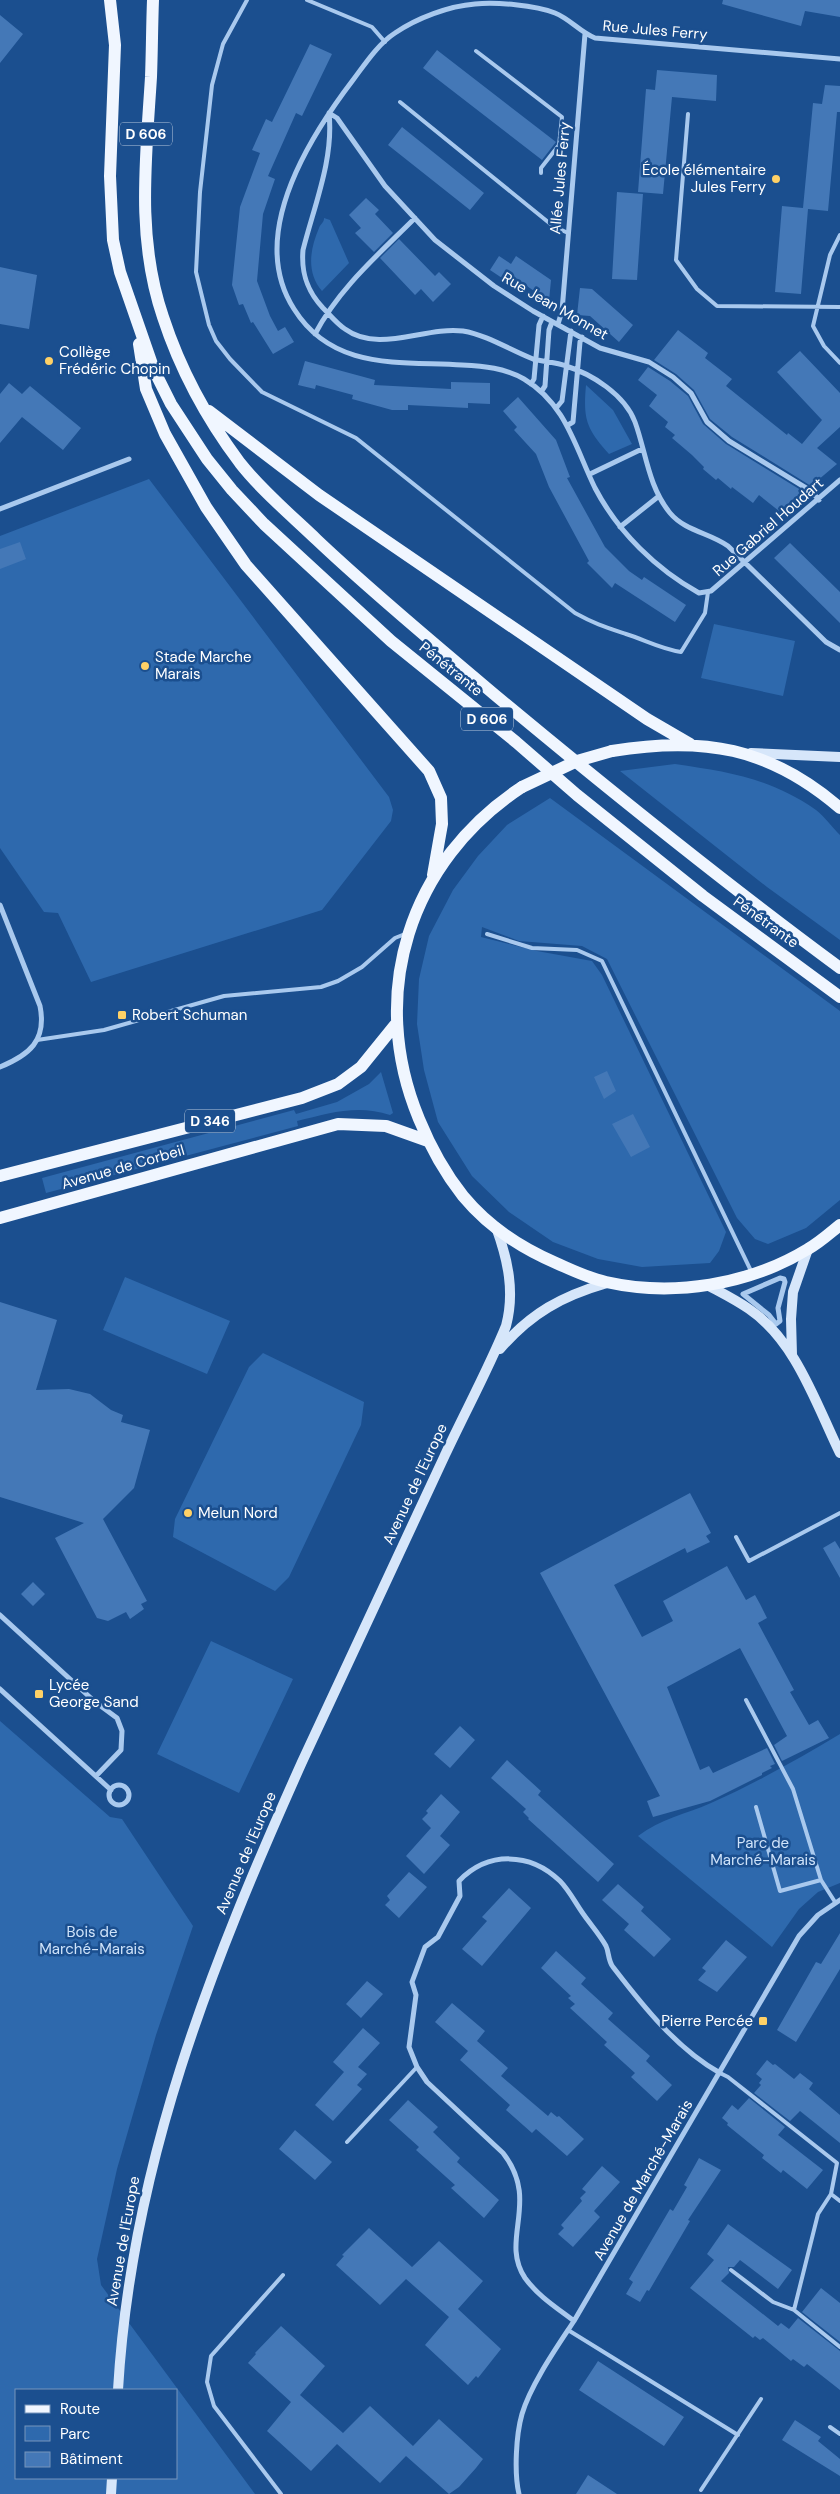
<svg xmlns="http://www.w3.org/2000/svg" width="840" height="2494" font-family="'DM Sans',sans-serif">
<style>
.green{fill:#2e69ad;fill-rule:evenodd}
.building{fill:#4478b7}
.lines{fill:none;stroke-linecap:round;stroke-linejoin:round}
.lane{stroke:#a9c9ee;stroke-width:4}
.street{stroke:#a9c9ee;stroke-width:5}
.secondary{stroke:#d6e6fa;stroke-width:10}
.primary{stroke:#f0f6ff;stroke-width:12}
.primary-bridge{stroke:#f0f6ff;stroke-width:12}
.poi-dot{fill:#ffd166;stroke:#1b4f8f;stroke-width:2}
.labels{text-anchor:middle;stroke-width:5;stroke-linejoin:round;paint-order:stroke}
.shield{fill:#1b4f8f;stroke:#bbcadd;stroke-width:1}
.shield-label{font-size:14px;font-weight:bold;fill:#fff}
.street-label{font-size:15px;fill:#fff;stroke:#1b4f8f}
.poi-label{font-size:15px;fill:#fff;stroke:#1b4f8f;text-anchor:start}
.park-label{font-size:15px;fill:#cfe3fa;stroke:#1b4f8f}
</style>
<rect width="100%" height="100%" fill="#1b4f8f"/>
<!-- green -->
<path class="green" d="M324,218L330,220L349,263L322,291C306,272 310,249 319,228C321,223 324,223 324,218Z
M586,385L613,410L632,444L609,454C586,428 583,419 586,385Z
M149,479L389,797L393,810L391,821L322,910L91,982L58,913L44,912L0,848V536Z
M714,624L795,641L783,696L701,678Z
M675,764C729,772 770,778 816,810C825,817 832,827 840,835V940L767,887L620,771Z
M550,798L840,1011V1200L806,1228L768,1244L755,1239L737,1218L607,959L582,946L519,941L482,927L481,937L537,951L592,961L602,975L726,1232L719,1251L710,1263L642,1267L598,1259L553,1242L509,1212L472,1176L438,1122L424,1070L417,1024L419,979L429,936L453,890L478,856L507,825Z
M381,1072L393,1113L390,1115C358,1104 329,1113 297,1121L298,1126L46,1193L42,1178L294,1110L296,1114L337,1102L369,1084Z
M125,1277L230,1321L207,1374L103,1330Z
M263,1353L364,1402L361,1425L289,1577L275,1591L173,1537L175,1519L249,1367Z
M211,1641L293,1679L239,1793L157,1754Z
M0,1721L110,1817L122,1819L193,1926L156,2035L117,2169L97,2259L101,2285L255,2494H0ZM16,2390H176V2478H16Z
M840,1734V1883L818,1892L799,1909L772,1947L638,1836C660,1819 686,1814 711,1803C756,1783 798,1759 840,1734Z"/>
<!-- building -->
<path class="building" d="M723,0H840V17L805,11L801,26L722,4Z
M0,15L23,34L0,63Z
M310,44L332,54L302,116L296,113L268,176L275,179L263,214L257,281L270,316L278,331L285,327L294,342L273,354L253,322L251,323L243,304L239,305L232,285L240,207L260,153L252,150L266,119L272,122Z
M437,50L556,142L542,160L423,68Z
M657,70L717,75L716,101L672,97L663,194L638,192L646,89L655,90Z
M825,85L840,86V112H837L828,211L808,209L801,294L775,292L782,206L803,208L813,103L822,104Z
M402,127L484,193L470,210L388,145Z
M617,192L643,194L637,280L612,279Z
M366,198L379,210L375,214L393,233L374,252L355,233L361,228L349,215Z
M399,239L435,276L439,272L451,284L433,302L421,289L415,295L380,258Z
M499,256L511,264L516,256L551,280L549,301L506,272L502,278L490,270Z
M0,267L37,275L29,329L0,324Z
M580,288L592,289L633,325L619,342L590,316L577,315Z
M678,330L708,353L705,358L732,379L726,386L787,435L788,433L802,444L822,420L777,372L800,351L840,393V427L817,448L837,464L811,486L732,437L710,419L694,390L676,374L654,360Z
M305,361L375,380L374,385L451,389V382L490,383V404L468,403V408L408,405V410H392L352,399L353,395L316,385L315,389L298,385Z
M648,367L670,381L688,396L703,424L726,444L804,492L779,511L759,495L753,503L732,487L731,489L718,478L716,480L703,469L704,467L692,455L672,438L675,435L665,427L668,422L649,406L657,395L638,380Z
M9,383L22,394L30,386L81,428L63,450L22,417L0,443V394Z
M518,397L556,440L570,477L567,478L605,547L629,571L642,580L644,577L686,605L675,622L615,583L612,588L587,563L589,561L549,487L536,454L514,430L517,427L503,411Z
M20,542L26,559L0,569V549Z
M790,543L840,592V623L774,558Z
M607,1071L616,1091L604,1099L594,1077Z
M633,1114L650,1147L631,1157L612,1124Z
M0,1302L57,1320L36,1390L69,1389L90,1394L111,1410L123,1415L121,1422L150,1430L134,1488L103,1519L147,1601L141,1604L144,1609L130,1619L126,1612L108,1621L97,1618L55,1538L84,1523L0,1497Z
M690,1493L711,1533L706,1536L710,1542L687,1553L685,1548L614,1585L642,1637L673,1621L663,1601L727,1566L746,1600L755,1595L760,1604L767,1618L758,1623L794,1690L790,1692L809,1725L818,1720L829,1738L782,1761L774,1745L787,1736L740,1648L667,1687L700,1770L709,1766L713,1773L767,1748L775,1764L770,1766L772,1768L762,1773V1775L710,1801L653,1817L647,1801L660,1796L540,1573Z
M835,1541L840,1549V1578L823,1548Z
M33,1582L45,1594L33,1606L21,1594Z
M460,1726L475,1740L450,1768L434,1754Z
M507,1760L541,1791L538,1795L614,1864L598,1882L528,1819L529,1818L523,1812L526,1809L491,1778Z
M441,1794L460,1812L440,1836L450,1845L424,1874L406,1856L431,1828L422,1819L428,1813L426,1811Z
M409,1872L427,1887L399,1918L385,1905L390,1900L387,1896Z
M618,1884L644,1907L641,1911L671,1939L654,1957L624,1930L629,1924L602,1900Z
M509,1888L531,1908L482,1966L462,1949L487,1921L482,1917Z
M840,1933V1969L796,2042L777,2030L816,1962L821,1964Z
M726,1940L747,1957L717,1992L698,1980L706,1971L702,1968Z
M556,1951L586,1978L581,1984L613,2013L608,2019L650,2056L646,2061L672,2085L657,2101L631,2077L635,2073L604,2045L607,2042L570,2008L575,2004L568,1998L571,1996L541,1968Z
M367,1981L383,1994L361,2018L346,2004Z
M452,2003L485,2031L477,2041L508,2068L501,2076L548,2116L551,2112L557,2117L559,2116L584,2139L567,2156L536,2129L532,2133L506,2110L510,2105L460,2060L468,2051L435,2022Z
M363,2028L380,2043L358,2067L367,2074L357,2085L362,2089L333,2121L315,2105L344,2072L333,2062Z
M767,2060L773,2065L775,2064L794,2079L800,2073L813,2083L809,2089L840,2115V2143L800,2111L790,2121L754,2093L761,2085L759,2083L762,2079L756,2074Z
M749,2098L785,2127L778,2135L823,2170L807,2189L783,2170L781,2173L762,2158L764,2155L727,2125L728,2123L722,2118L732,2105L738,2110Z
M408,2100L438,2127L433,2132L460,2158L457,2162L499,2200L484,2218L451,2188L455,2185L416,2150L419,2147L389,2120Z
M295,2130L332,2162L315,2180L279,2149Z
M699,2158L721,2170L688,2220L690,2221L649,2291L647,2290L640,2302L626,2294L633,2282L629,2279L670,2209L673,2211L687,2187L684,2185Z
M602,2166L620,2182L594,2211L600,2217L573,2247L558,2234L564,2228L561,2225L582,2201L580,2198L586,2192L582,2189Z
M728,2224L792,2270L778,2289L740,2260L734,2267H728L729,2273L721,2281L778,2326L781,2323L789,2329L798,2318L840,2351V2390L807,2364L804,2367L793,2359L791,2361L763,2338L760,2340L755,2336L753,2338L690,2288L714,2260L707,2254Z
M369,2228L412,2267L439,2241L483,2281L458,2309L501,2349L478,2378L476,2376L468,2385L425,2345L449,2317L406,2279L380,2305L336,2265L344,2256L342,2255Z
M821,2288L840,2303V2342L802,2312Z
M281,2326L325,2366L300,2395L343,2433L370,2406L413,2446L439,2419L483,2459L476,2468L459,2487L449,2494L406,2456L380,2483L337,2444L311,2471L267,2431L291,2402L248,2363L256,2354L255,2353Z
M598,2361L684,2417L664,2446L579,2390Z
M795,2420L821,2437L818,2441L840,2459V2476L782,2440Z
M588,2475L617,2494H576Z"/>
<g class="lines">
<!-- lane -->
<path class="lane" d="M247,0L223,44L212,85L200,192L196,272L209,325L216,341L230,359L262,392L356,438L575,613C595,624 605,627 626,634C645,640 661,649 681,652L705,613L708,592
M307,0L372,27L385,42
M476,51L562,117L559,145L541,168V173
M400,102L553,226L568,233
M688,114L676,260L697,289L717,306L840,307
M840,235L830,255L813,326L824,346L840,363
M487,934L532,948L577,950L602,961L752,1273
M37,1040L104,1030L224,996L321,987L338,981L362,967L395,938L405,934
M736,1537L749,1561L840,1513
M746,1700L793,1789L821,1880L835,1902
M756,1807L780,1891L821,1880
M720,2073L728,2077L837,2163L831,2194L840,2201
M347,2142L417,2067
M831,2194L818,2214L794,2310L840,2347
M731,2270L773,2302L794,2310
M568,2330L738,2435
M830,2427L840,2434
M701,2490L761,2399
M281,2494L214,2406L207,2382L211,2356L283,2275"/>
<!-- street -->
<path class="street" d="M840,59L595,38C580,32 570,19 555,13C535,5 496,2 475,4C449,6 417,18 395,33C378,44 365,64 353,80C308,139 247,236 294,309C333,371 399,361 462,365C484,366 505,368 524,379C566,404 575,447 595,488C618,532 656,569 699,593L711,591L840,480
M329,113C334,159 314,206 303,250C301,273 307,291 323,308C330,315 337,324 345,329C379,354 425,326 463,331C487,335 510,350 533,359C544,362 556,362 566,366C592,374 625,395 635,422C646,452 648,486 670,513C685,531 710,533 728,546L826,642L840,650
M329,113L337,118L385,186L435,240L494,286L533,311L600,348L649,362L673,377L691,393L707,422L729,441L811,491L819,500
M558,324L562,311L585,34
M315,334C339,288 379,254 415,218
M531,384L534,379L539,325L543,316
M541,392L545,386L549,330L552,322
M557,407L562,401L571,331
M568,425L573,422L580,342L582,337
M590,474L642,449
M0,509L129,459
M620,527L659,496
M0,905L40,1006C47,1041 29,1055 0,1067
M780,1278L784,1279L785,1282L778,1308L780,1321L776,1324L769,1315L743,1294Z
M0,1615L94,1701L117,1718L122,1731L121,1750L96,1776
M0,1689L111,1790
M109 1795a10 10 0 1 1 20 0a10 10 0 1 1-20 0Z
M574,2321C557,2308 538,2296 525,2278C499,2239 541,2202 503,2153L427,2082L417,2067L409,2047L416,1995L412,1982L425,1947L438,1937L460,1896L459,1881C488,1851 530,1852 560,1881C569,1890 576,1904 584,1915C591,1925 600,1935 606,1946C609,1952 608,1961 613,1967C643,2006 677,2049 720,2073
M519,2494C514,2473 516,2435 522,2414C531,2384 557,2347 574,2321L799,1936L818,1915L840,1900"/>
<!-- secondary -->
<path class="secondary" d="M751,753L840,757
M709,1286C722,1293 736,1300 749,1309C796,1341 816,1404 840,1453
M500,1349C531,1313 562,1296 607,1283
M792,1355L791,1319L793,1292L808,1249
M118,2390C131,2165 211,1965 302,1762C349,1659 397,1557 445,1455C465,1412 488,1370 506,1326C515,1292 508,1260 496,1227
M111,2494L112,2478"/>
<!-- primary -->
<path class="primary" d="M110,0L115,45L110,176L113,240L120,272L154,370L171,404L207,459L232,490L264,524L391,641L516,742L577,795L703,896L840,997
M153,0C152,25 152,51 151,77C146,158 136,238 163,317C180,369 207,419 240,463C262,491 291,515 317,540C374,594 435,644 495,695C608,789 722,881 840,968
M139,344L146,389L165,434L206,507L246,565L429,771L441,798L442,824L433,875
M209,411L319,495L647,719L690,744
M612,751C703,736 769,747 840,808
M522,787C409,861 367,994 419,1119C430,1146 444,1172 463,1196C487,1225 521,1248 556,1263C572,1270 588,1278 606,1282C673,1297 749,1285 808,1249C819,1243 830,1233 840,1225
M0,1176L302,1098L338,1084L361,1067L395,1025
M0,1218L338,1124L386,1126L428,1141"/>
<!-- primary-bridge -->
<path class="primary-bridge" d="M522,787L577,761L612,751"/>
</g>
<!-- markers -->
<g class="poi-dot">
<circle cx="776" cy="179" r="5"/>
<circle cx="49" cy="361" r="5"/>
<circle cx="145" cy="666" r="5"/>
<rect x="117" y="1010" width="10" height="10" rx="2.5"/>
<circle cx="188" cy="1513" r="5"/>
<rect x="34" y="1689" width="10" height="10" rx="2.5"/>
<rect x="758" y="2016" width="10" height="10" rx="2.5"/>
</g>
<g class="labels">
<!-- shield labels -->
<g class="shield">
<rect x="120" y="122.5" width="52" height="23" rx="4"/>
<rect x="461" y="707.5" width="52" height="23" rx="4"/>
<rect x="185" y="1109.5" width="50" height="23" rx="4"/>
</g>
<g class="shield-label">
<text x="146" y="139">D 606</text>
<text x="487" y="724">D 606</text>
<text x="210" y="1126">D 346</text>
</g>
<!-- street labels -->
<g class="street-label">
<text transform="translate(655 30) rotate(5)" y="5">Rue Jules Ferry</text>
<text transform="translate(560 178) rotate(-85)" y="5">Allée Jules Ferry</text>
<text transform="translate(555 306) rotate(30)" y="5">Rue Jean Monnet</text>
<text transform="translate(768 527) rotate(-41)" y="5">Rue Gabriel Houdart</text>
<text transform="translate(451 669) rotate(39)" y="5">Pénétrante</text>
<text transform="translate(766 922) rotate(36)" y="5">Pénétrante</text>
<text transform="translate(123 1167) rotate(-16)" y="5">Avenue de Corbeil</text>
<text transform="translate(415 1484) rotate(-65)" y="5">Avenue de l'Europe</text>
<text transform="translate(246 1853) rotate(-67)" y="5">Avenue de l'Europe</text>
<text transform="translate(643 2180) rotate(-60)" y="5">Avenue de Marché-Marais</text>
<text transform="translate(123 2241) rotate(-80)" y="5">Avenue de l'Europe</text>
</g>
<!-- poi labels -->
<g class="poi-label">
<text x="766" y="175" text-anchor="end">École élémentaire<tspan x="766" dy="17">Jules Ferry</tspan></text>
<text x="59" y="357">Collège<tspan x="59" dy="17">Frédéric Chopin</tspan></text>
<text x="155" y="662">Stade Marche<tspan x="155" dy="17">Marais</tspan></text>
<text x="132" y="1020">Robert Schuman</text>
<text x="198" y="1518">Melun Nord</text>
<text x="49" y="1690">Lycée<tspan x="49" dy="17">George Sand</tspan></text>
<text x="753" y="2026" text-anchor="end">Pierre Percée</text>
</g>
<!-- park labels -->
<g class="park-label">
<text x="763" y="1848">Parc de<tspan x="763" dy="17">Marché-Marais</tspan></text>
<text x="92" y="1937">Bois de<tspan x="92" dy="17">Marché-Marais</tspan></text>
</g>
</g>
<!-- legend -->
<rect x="15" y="2389" width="162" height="90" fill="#1b4f8f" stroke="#7695bc"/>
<rect x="25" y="2405" width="25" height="8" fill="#f0f6ff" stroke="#7695bc"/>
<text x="60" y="2414" font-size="15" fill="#ffffff">Route</text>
<rect x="25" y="2426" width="25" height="15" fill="#2e69ad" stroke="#7695bc"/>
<text x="60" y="2439" font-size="15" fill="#ffffff">Parc</text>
<rect x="25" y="2452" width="25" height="15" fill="#4478b7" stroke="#7695bc"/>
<text x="60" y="2464" font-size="15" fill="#ffffff">Bâtiment</text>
</svg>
